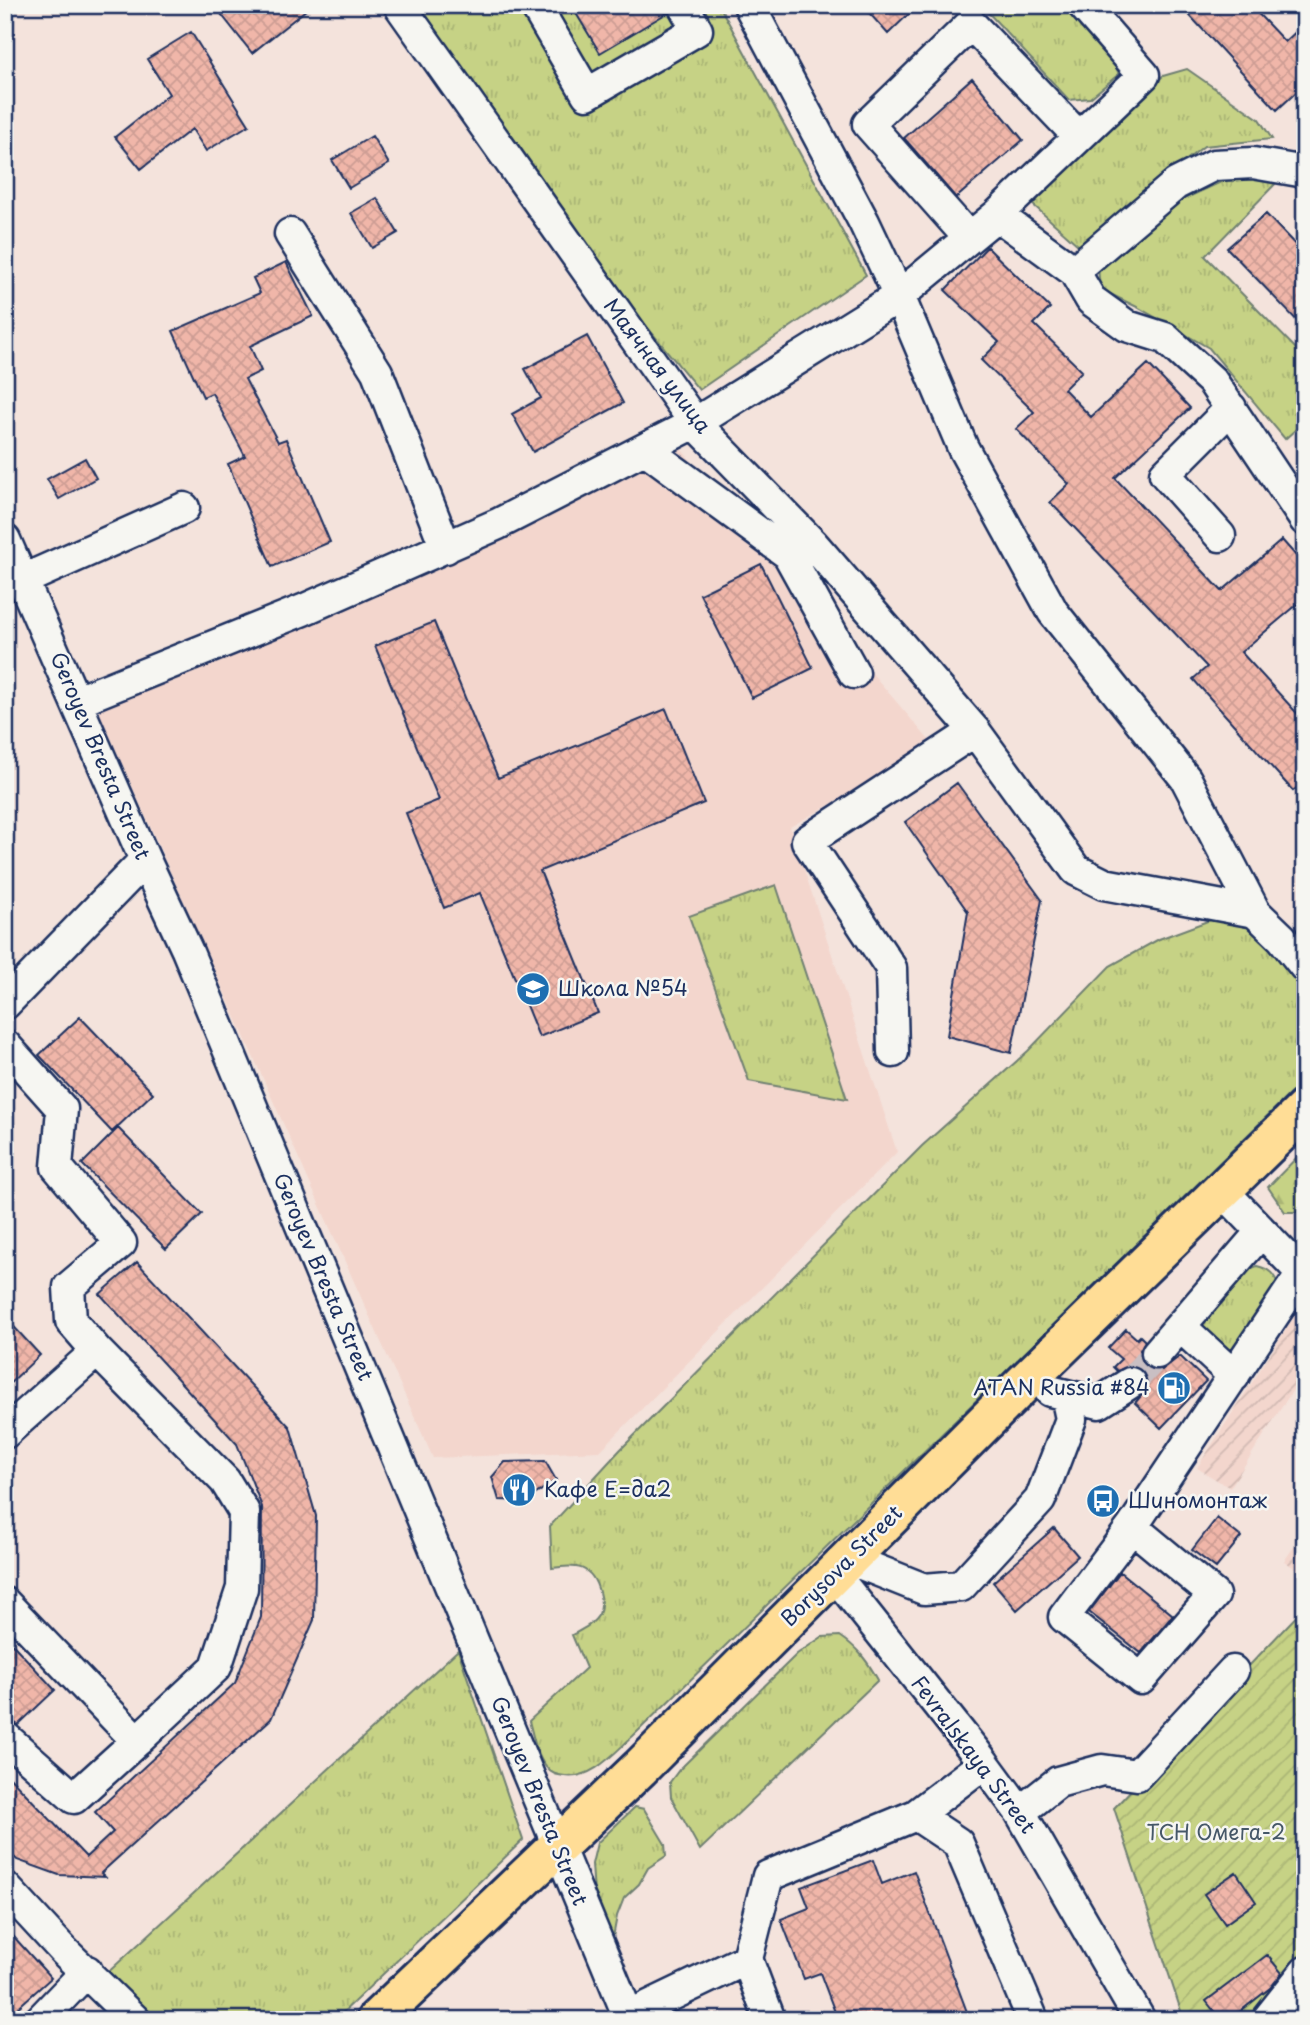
<svg xmlns="http://www.w3.org/2000/svg" width="1310" height="2025" font-family="'Playpen Sans',sans-serif">
<style>
.built{fill:#f3d6cd}
.industrial{fill:url(#industrial-furrows)}
.grass{fill:url(#grass-tufts);stroke:#708072;stroke-width:2}
.forest{fill:url(#forest-firs);stroke:#708072;stroke-width:2}
.garden{fill:url(#garden-furrows);stroke:#708072;stroke-width:2}
.building{fill:url(#building-cross-hatch);stroke:#1b2f5e;stroke-width:2}
.lines{fill:none;stroke-linecap:round;stroke-linejoin:round}
.minor-tunnel{stroke:#c9bfc3;stroke-width:30;stroke-dasharray:30 15;stroke-linecap:butt}
.minor-casing{stroke:#1b2f5e;stroke-width:35}
.major-casing{stroke:#1b2f5e;stroke-width:44}
.minor{stroke:#f6f6f2;stroke-width:30}
.major{stroke:#ffdd96;stroke-width:38}
.labels{text-anchor:middle;stroke-width:5;stroke-linejoin:round;paint-order:stroke}
.street-label{font-size:21px;fill:#1b2f5e;stroke:#f6f6f2}
.poi-label{font-size:21px;fill:#1b2f5e;stroke:#f6f6f2;text-anchor:start}
.park-label{font-size:21px;fill:#465868;stroke:#f6f6f2}
</style>
<defs>
<pattern id="industrial-furrows" width="10" height="10" patternUnits="userSpaceOnUse" patternTransform="scale(1.75)"><rect width="10" height="10" fill="#f3d6cd"/><path d="M-1 1l2-2M0 10L10 0M9 11l2-2" fill="none" stroke="#d0b8b2"/></pattern>
<pattern id="grass-tufts" width="24" height="20" patternUnits="userSpaceOnUse" patternTransform="scale(1.75)"><rect width="24" height="20" fill="#c6d285"/><path d="M3 7l-1-3M5 7V3M7 7l1-3M15 17l-1-3M17 17v-4M19 17l1-3" fill="none" stroke="#aab575"/></pattern>
<pattern id="forest-firs" width="22" height="20" patternUnits="userSpaceOnUse" patternTransform="scale(1.75)"><rect width="22" height="20" fill="#c6d285"/><path d="M5 1l3.5 6h-7zM16 11l3.5 6h-7z" fill="#aab575"/></pattern>
<pattern id="garden-furrows" width="10" height="10" patternUnits="userSpaceOnUse" patternTransform="scale(1.75)"><rect width="10" height="10" fill="#c6d285"/><path d="M-1 1l2-2M0 10L10 0M9 11l2-2" fill="none" stroke="#aab575"/></pattern>
<pattern id="building-cross-hatch" width="8" height="8" patternUnits="userSpaceOnUse" patternTransform="scale(1.75)"><rect width="8" height="8" fill="#f0b6a9"/><path d="M0 0l8 8M0 8l8-8" fill="none" stroke="#cd9d94"/></pattern>
</defs>
<rect width="100%" height="100%" fill="#f4e3dc"/>
<filter id="ink" filterUnits="userSpaceOnUse"><feTurbulence type="fractalNoise" baseFrequency=".0143" numOctaves="2"/><feDisplacementMap in="SourceGraphic" scale="14" xChannelSelector="R" yChannelSelector="G"/><feConvolveMatrix kernelMatrix="1 2 1 2 8 2 1 2 1" color-interpolation-filters="sRGB"/></filter>
<g filter="url(#ink)">
<!-- built -->
<path class="built" d="M681,449L934,746L790,827L897,1152L600,1451L433,1458L98,710L394,588Z"/>
<!-- industrial -->
<path class="industrial" d="M1305,1300V1371L1230,1488L1197,1468Z
M1305,1531V1575L1284,1561Z"/>
<!-- grass -->
<path class="grass" d="M382,5H719L866,275L699,390Z
M976,5H1069L1109,52L1119,74L1090,98L1069,100L983,7Z
M1187,69L1259,119L1272,139L1204,146L1079,246L1031,203L1163,76Z
M1234,176L1280,179L1205,256L1305,358V421L1285,439L1209,348L1137,307L1100,289L1098,267L1173,204Z
M776,885L847,1099L749,1081L689,916Z
M1213,919L1267,924L1305,952V1079L633,1736C614,1753 592,1780 565,1776C557,1775 551,1774 546,1767C536,1755 533,1735 529,1721L586,1668L572,1635C581,1630 594,1624 599,1614C602,1608 601,1599 599,1592C592,1565 576,1564 552,1568L550,1526L620,1450L922,1146L1028,1051L1110,966L1159,939Z
M1257,1266C1270,1269 1274,1274 1279,1286L1235,1350L1227,1354L1201,1326L1247,1270Z
M840,1636C858,1648 868,1662 878,1680L700,1850L671,1797L670,1782L679,1770L797,1654L822,1637Z
M458,1650L523,1840L335,2020H147L104,1976Z
M635,1807L644,1809L665,1844L666,1856L648,1868L639,1884L624,1898L617,1916L612,1943L595,1909L592,1864L597,1843Z"/>
<!-- forest -->
<path class="forest" d="M1305,1149V1212H1285L1268,1187Z"/>
<!-- garden -->
<path class="garden" d="M1305,1607V1956L1251,2020H1184L1114,1808Z"/>
<!-- building -->
<path class="building" d="M214,5H312L252,53Z
M571,5H666L667,13L600,53Z
M862,5H918L888,34Z
M1180,5H1250L1285,42L1305,23V84L1277,110Z
M191,32L249,125L206,151L192,129L141,169L115,137L169,94L147,59Z
M972,78L1023,140L956,198L904,138Z
M372,136L389,164L349,188L332,160Z
M377,198L398,233L372,248L351,213Z
M1266,214L1305,255V329L1227,248Z
M987,247L1050,308L1034,324L1082,371L1064,389L1091,417L1148,364L1190,408L1115,478L1222,591L1282,540L1305,566V598L1241,652L1305,722V781L1293,791L1193,679L1207,667L1050,502L1069,484L1016,429L1034,412L981,360L999,342L945,290Z
M286,262L313,316L250,346L261,371L245,379L278,442L286,439L330,542L272,567L228,464L245,456L212,393L203,397L173,331L260,293L253,278Z
M587,336L623,403L533,452L512,414L541,398L525,369Z
M85,458L96,478L59,499L47,479Z
M761,564L813,668L752,698L700,594Z
M434,622L498,778L666,709L704,803L540,871L598,1013L539,1037L480,893L444,908L406,813L439,800L375,646Z
M957,783L1042,900L1011,1053L947,1036L968,912L905,822Z
M80,1017L153,1093L112,1132L39,1055Z
M118,1128L202,1214L166,1249L82,1164Z
M137,1262L290,1427L316,1516L314,1620L271,1719L101,1873L105,1877L59,1875L17,1860L5,1848V1772L86,1857L113,1832L95,1812L235,1683L261,1617L262,1507L237,1444L100,1294Z
M5,1317L40,1355L5,1388Z
M1126,1329L1137,1339L1140,1336L1145,1341L1140,1350L1141,1359L1146,1367L1153,1370H1162L1180,1356L1206,1381L1161,1428L1135,1403L1146,1390L1147,1381L1144,1373L1139,1368L1130,1366L1117,1371L1113,1367L1121,1359L1108,1348Z
M545,1461L556,1480L526,1501L499,1500L492,1477L505,1462Z
M1217,1518L1241,1537L1216,1568L1192,1550Z
M1054,1528L1078,1556L1017,1610L993,1582Z
M1120,1572L1173,1615L1141,1653L1089,1612Z
M5,1636L55,1690L18,1725L5,1716Z
M873,1860L882,1884L914,1871L970,2020H838L820,1973L804,1979L781,1919L809,1908L801,1887Z
M1236,1872L1256,1902L1225,1924L1204,1894Z
M5,1927L51,1978L5,2019Z
M1267,1955L1282,1973L1270,1988L1229,2020H1221L1206,2001Z"/>
<g class="lines">
<!-- minor-tunnel -->
<path class="minor-tunnel" d="M1130,1383L1157,1353"/>
<!-- minor casing -->
<g class="minor-casing">
<path id="minor" d="M399,5L695,423L813,544L975,731L1076,870L1104,884L1255,912
M535,5L587,94L697,30L683,5
M749,5L864,222L899,296L963,448L1053,612L1186,779L1255,912L1282,938L1305,967
M997,215L1074,271L1091,300L1127,326L1165,338L1212,381L1305,520
M290,234L377,372L446,548
M969,238L868,124L971,24L1079,137
M1074,271L1176,184L1214,165L1253,163L1305,172
M645,449L788,554L854,673
M1220,536L1165,474L1231,408
M5,540L145,860L187,950L630,2020
M23,580L184,508
M77,701L303,610L498,524L695,423L899,296L997,215L1144,75L1083,5
M5,1004L145,860
M5,1045L62,1109L57,1167L121,1243L69,1287L71,1321L97,1351
M893,1052L891,968L807,841L975,731
M1181,1327L1234,1376
M1157,1353L1261,1232
M1050,1391L1099,1403L1130,1383
M5,1433L97,1351L225,1481L244,1512L242,1588L216,1667L137,1741L5,1603
M1132,1527L1064,1617L1141,1679L1214,1595L1132,1527L1302,1273L1222,1190
M849,1559L924,1589L961,1586L1040,1500L1071,1419L1066,1395
M834,1574L981,1759L1020,1812L1140,2020
M5,1737L74,1798L137,1741
M1020,1812L1058,1782L1102,1770L1137,1775L1233,1671
M916,1815L984,1763
M5,1887L65,1952L135,2020
M628,2016L747,1959
M40,2020L87,1971
M770,2020L747,1959L768,1876L916,1815L958,1843L1033,2020
M1267,2020L1305,1972"/>
</g>
<!-- major casing -->
<g class="major-casing">
<path id="major" d="M376,2020L640,1768L1022,1385L1305,1109"/>
</g>
<!-- minor -->
<use href="#minor" class="minor"/>
<!-- major -->
<use href="#major" class="major"/>
</g>
</g>
<!-- icons -->
<defs>
<g id="school-disc" transform="scale(1.75)"><circle r="9.5" fill="#1f6fb2" stroke="#f6f6f2"/><path d="M0-5L7-2L0 1L-7-2ZM-4 1L0 2.5L4 1V4Q0 6-4 4Z" fill="#fff"/></g>
<g id="fuel-disc" transform="scale(1.75)"><circle r="9.5" fill="#1f6fb2" stroke="#f6f6f2"/><path d="M-5.5-6h7V0h2V4h1.3V-2.5L3-4.5l.8-.8L6-3V5H2.5V1h-1V6h-7ZM-4.2-4.7v3.2H.2V-4.7Z" fill="#fff"/></g>
<g id="restaurant-disc" transform="scale(1.75)"><circle r="9.5" fill="#1f6fb2" stroke="#f6f6f2"/><path d="M-5-6h1v4h1v-4h1v4h1v-4h1v5L-1.5 .5V6h-2V.5L-5-1ZM5-6V6H3V1.5H1.5Q1.5-4 5-6Z" fill="#fff"/></g>
<g id="bus-disc" transform="scale(1.75)"><circle r="9.5" fill="#1f6fb2" stroke="#f6f6f2"/><path d="M-5-6H5V4H4V6H2V4H-2V6H-4V4H-5ZM-3.5-4V0h7V-4ZM-3.5 1.2v1.5H-2V1.2ZM2 1.2v1.5H3.5V1.2Z" fill="#fff"/></g>
</defs>
<g fill-rule="evenodd">
<use href="#school-disc" x="533" y="989"/>
<use href="#fuel-disc" x="1174" y="1388"/>
<use href="#restaurant-disc" x="519" y="1490"/>
<use href="#bus-disc" x="1103" y="1501"/>
</g>
<g class="labels">
<!-- street labels -->
<g class="street-label">
<text transform="translate(657 366) rotate(53)" y="7">Маячная улица</text>
<text transform="translate(100 756) rotate(67)" y="7">Geroyev Bresta Street</text>
<text transform="translate(323 1277) rotate(67)" y="7">Geroyev Bresta Street</text>
<text transform="translate(842 1566) rotate(-45)" y="7">Borysova Street</text>
<text transform="translate(973 1755) rotate(53)" y="7">Fevralskaya Street</text>
<text transform="translate(539 1801) rotate(68)" y="7">Geroyev Bresta Street</text>
</g>
<!-- poi labels -->
<g class="poi-label">
<text x="558" y="996">Школа №54</text>
<text x="1150" y="1395" text-anchor="end">ATAN Russia #84</text>
<text x="544" y="1497">Кафе Е=да2</text>
<text x="1128" y="1508">Шиномонтаж</text>
</g>
<!-- park labels -->
<g class="park-label">
<text x="1216" y="1840">ТСН Омега-2</text>
</g>
</g>
<!-- margin -->
<rect width="1310" height="2025" fill="none" stroke="#f6f6f2" stroke-width="28"/>
<rect x="14" y="14" width="1282" height="1997" fill="none" stroke="#1b2f5e" stroke-width="2.5" filter="url(#ink)"/>
</svg>
